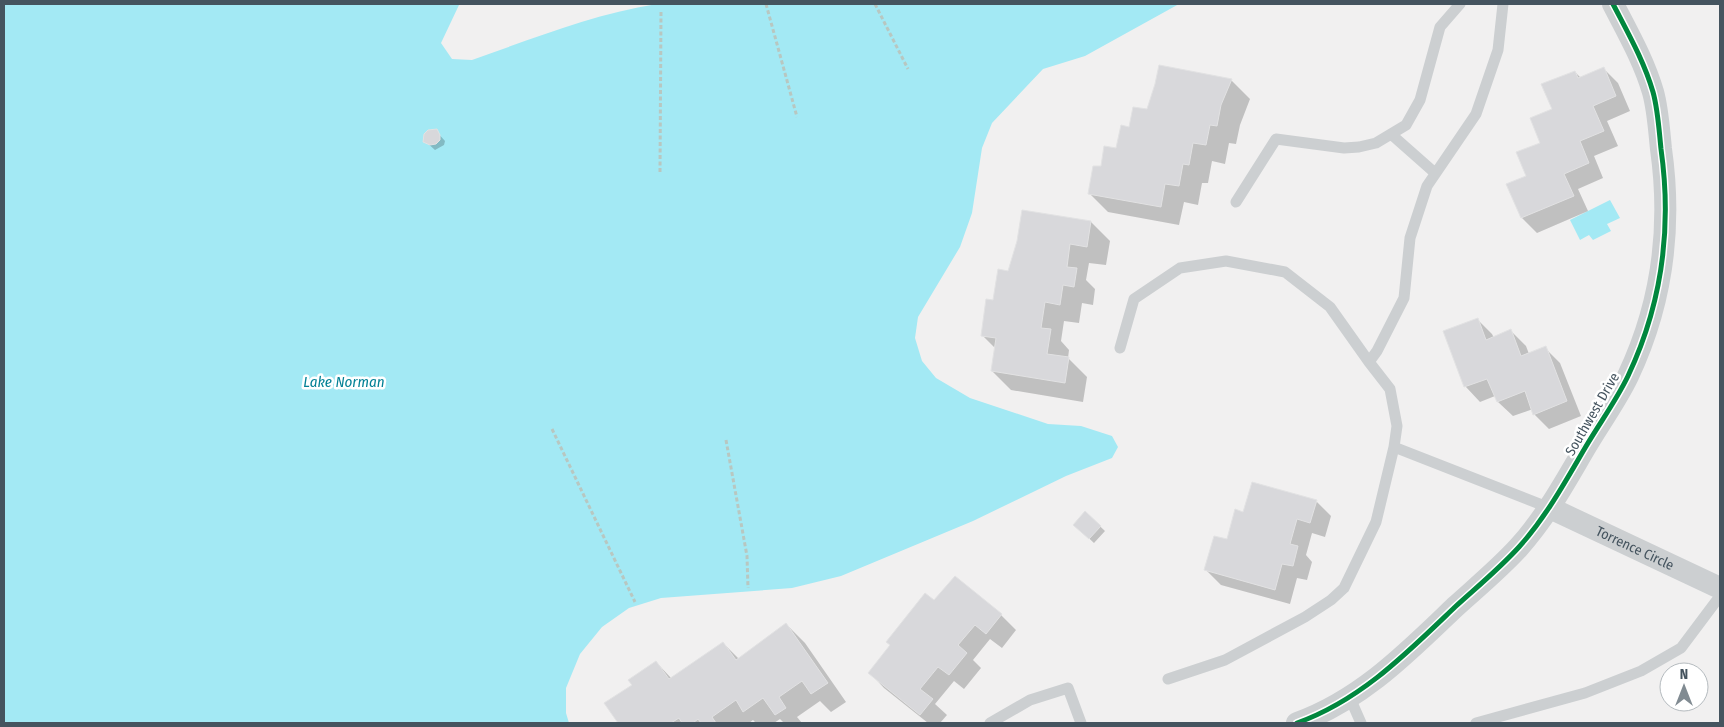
<svg xmlns="http://www.w3.org/2000/svg" width="1724" height="727" font-family="'Fira Sans Condensed',sans-serif">
<style>
.water{fill:#a3e9f4}
.shadow{fill:#0003}
.building{fill:#d8d8db;stroke:#e2e2e3}
.lines{fill:none;stroke-linecap:round;stroke-linejoin:round}
.path{stroke:#b8c7c1;stroke-width:3;stroke-dasharray:4 2.5;stroke-linecap:butt}
.lane{stroke:#cccfd1;stroke-width:11}
.street{stroke:#cccfd1;stroke-width:22}
.cycleway-casing{stroke:#fff;stroke-width:8}
.cycleway{stroke:#00873e;stroke-width:5}
.labels{text-anchor:middle;stroke-width:5;stroke-linejoin:round;paint-order:stroke}
.street-label{font-size:14px;fill:#45545f;stroke:#fff}
.water-label{font-size:15px;font-style:italic;fill:#038196;stroke:#fff}
</style>
<rect width="100%" height="100%" fill="#f1f0f0"/>
<!-- water -->
<path class="water" d="M4,4H462L459,5L441,43L452,59L472,60C532,39 593,14 657,4H1179L1085,56L1043,69L992,123L982,148L972,213L960,247L918,317L915,338L922,361L936,378L970,398L1048,424L1081,426L1112,436L1118,447L1112,458L1066,476L973,521L841,576L792,588L661,598L629,608L602,627L580,654L566,688V713L569,723H4Z
M1610,200L1620,218L1607,224L1611,231L1593,240L1589,235L1580,240L1570,220Z"/>
<!-- shadow -->
<path class="shadow" d="M1603,68L1618,83L1630,111L1607,121L1618,146L1594,156L1603,178L1578,189L1588,211L1537,233L1522,218L1528,177L1553,110L1575,72L1581,78Z
M1231,80L1250,99L1240,125L1236,144L1229,143L1225,164L1212,161L1208,183H1202L1198,205L1184,202L1179,225L1108,212L1089,193L1102,167L1117,150L1130,128L1148,110Z
M436,131L445,141L444,145L435,150L425,141Z
M1091,222L1110,241L1106,265L1089,263L1086,280L1095,289L1093,305L1082,303L1079,323L1064,321L1061,341L1069,350L1068,358L1087,377L1083,402L1011,390L992,371L996,349L982,335L994,302L1008,272Z
M1477,319L1492,334L1494,338L1511,331L1526,346L1529,354L1545,348L1560,363L1581,416L1549,429L1534,414L1533,409L1513,416L1498,402L1495,396L1480,402L1466,387L1445,332Z
M1316,501L1331,516L1325,537L1312,533L1306,555L1312,562L1307,580L1297,578L1290,604L1221,585L1206,570L1228,541L1244,513Z
M1086,513L1105,531L1094,543L1079,529Z
M935,602L1001,615L1016,630L1002,648L990,639L973,660L981,668L964,689L954,681L935,704L947,715L940,723H928L884,688L870,673Z
M786,624L805,643L846,702L831,712L820,701L797,717L802,723H784L780,719L774,723H756L753,720L749,723H619L606,704L633,685L656,662L672,679L723,643L739,659Z"/>
<!-- building -->
<path class="building" d="M1159,65L1232,79L1221,105L1217,126L1210,125L1206,145L1193,143L1189,165L1183,164L1179,186L1165,184L1161,207L1088,194L1093,166H1101L1104,146L1116,148L1121,125L1129,127L1133,107L1147,109L1155,84Z
M1604,67L1616,96L1593,106L1604,131L1580,141L1589,163L1564,174L1574,196L1521,218L1506,184L1526,176L1516,152L1540,143L1530,118L1552,109L1541,84L1575,71L1578,78Z
M437,129L440,135V140L436,144L430,145L423,142L424,134L428,130Z
M1022,210L1091,221L1087,247L1070,244L1067,267L1077,268L1074,287L1063,285L1060,305L1045,302L1041,328L1051,329L1047,354L1069,357L1065,383L991,371L996,338L981,336L986,299L993,300L998,269L1008,271L1017,241Z
M1478,318L1486,340L1511,329L1521,356L1546,346L1567,401L1533,415L1525,391L1497,402L1487,379L1464,387L1443,331Z
M1252,482L1317,500L1310,523L1297,519L1290,544L1298,546L1293,566L1282,564L1275,590L1204,570L1214,536L1227,539L1235,509L1243,512Z
M1085,511L1101,526L1089,539L1073,525Z
M955,576L1002,614L986,634L975,625L958,645L967,653L949,675L938,667L920,689L933,699L920,715L868,673L890,645L886,642L925,593L934,600Z
M786,623L828,683L811,694L802,681L779,697L786,708L775,715L763,698L743,712L736,700L712,717L716,723H701L698,719L693,723H682L679,718L671,723H618L604,703L632,685L628,680L656,661L669,679L723,642L736,660Z"/>
<g class="lines">
<!-- path -->
<path class="path" d="M766,4L797,117
M875,4L908,69
M660,172L661,10
M552,429L635,602
M726,440L747,556L748,588"/>
<!-- lane -->
<path class="lane" d="M1392,135L1435,173
M1236,202L1276,139L1344,148L1359,147L1376,143L1406,125L1420,100L1440,27L1460,4
M1120,348L1134,299L1180,268L1226,261L1285,272L1330,307L1369,362
M1394,447L1550,508
M1168,679L1225,660L1305,617L1331,600L1344,588L1376,522L1394,447L1397,426L1390,389L1369,362L1377,351L1404,298L1410,238L1427,186L1476,114L1498,50L1503,4
M1350,698L1361,723
M990,723L1030,700L1068,688L1081,723
M1476,723L1585,693L1641,671L1681,648L1720,596"/>
<!-- street -->
<g class="street">
<path id="s1" d="M1550,508L1720,588"/>
<path d="M1297,723C1361,700 1407,653 1455,607C1477,587 1500,568 1519,547C1546,517 1565,482 1585,448C1599,424 1616,401 1628,376C1662,304 1672,227 1661,149C1659,130 1658,110 1653,92C1644,61 1628,33 1613,4"/>
</g>
<!-- cycleway casing -->
<g class="cycleway-casing">
<path id="cycleway" d="M1297,723C1361,700 1407,653 1455,607C1477,587 1500,568 1519,547C1546,517 1565,482 1585,448C1599,424 1616,401 1628,376C1662,304 1672,227 1661,149C1659,130 1658,110 1653,92C1644,61 1628,33 1613,4"/>
</g>
<!-- cycleway -->
<use href="#cycleway" class="cycleway"/>
</g>
<g class="labels">
<!-- street labels -->
<g class="street-label">
<text transform="translate(1592 414) rotate(-60)" y="5">Southwest Drive</text>
<text dy="5" stroke="none"><textPath href="#s1" startOffset="94">Torrence Circle</textPath></text>
</g>
<!-- water labels -->
<g class="water-label">
<text x="344" y="387">Lake Norman</text>
</g>
</g>
<!-- border -->
<rect width="1724" height="727" fill="none" stroke="#45545f" stroke-width="10"/>
<!-- north arrow -->
<g transform="translate(1684 687)"><circle r="24" fill="#ffffff" stroke="#b5bbbf"/>
<path d="M0-4L9 19L0 12L-9 19Z" fill="#818b92"/>
<text y="-8" font-size="14" font-weight="bold" text-anchor="middle" fill="#45545f">N</text>
</g>
</svg>
